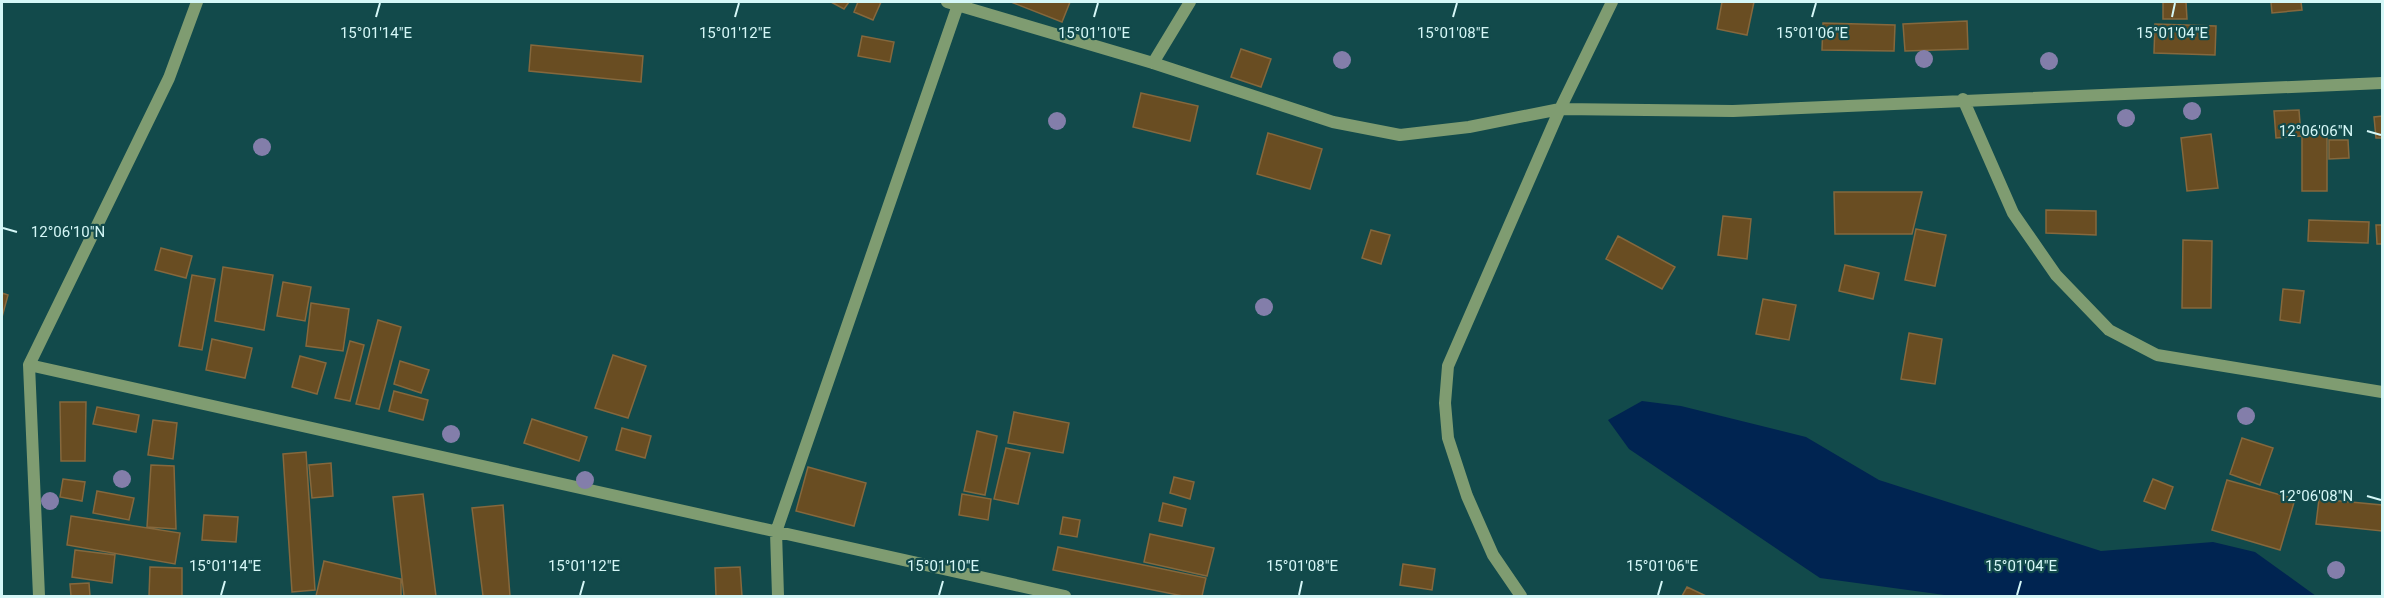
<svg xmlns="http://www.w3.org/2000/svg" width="2384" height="598" font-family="Roboto,sans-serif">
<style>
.water{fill:#002451}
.building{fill:#694d22;stroke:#85683d;stroke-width:1.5}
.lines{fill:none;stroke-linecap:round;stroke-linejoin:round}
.minor{stroke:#7f9c71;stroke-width:12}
.tree{fill:#837eaa}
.ticks{fill:none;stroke:#d5f7f7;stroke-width:2}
.ticks-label{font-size:15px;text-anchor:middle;fill:#d5f7f7;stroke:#124a4b;stroke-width:4.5;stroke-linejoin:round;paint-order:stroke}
</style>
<rect width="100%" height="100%" fill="#124a4b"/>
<!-- water -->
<path class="water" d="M1642,401L1681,406L1806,437L1879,480L2101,551L2213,542L2255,552L2316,596H1952L1820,578L1629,449L1608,420Z"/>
<!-- building -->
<path class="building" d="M831,2H849L844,9Z
M858,2H881L873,20L854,12Z
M1011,2H1070L1062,22Z
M1722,2H1754L1747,35L1717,29Z
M2163,2H2186L2187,19H2163Z
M2271,2H2301L2302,10L2272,13Z
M1967,21L1968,49L1905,51L1903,24Z
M1823,23L1895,25L1894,51L1822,50Z
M2155,24L2216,26L2215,55L2154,53Z
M862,36L894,42L890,62L858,56Z
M531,45L643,56L641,82L529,71Z
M1241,49L1271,59L1261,87L1231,77Z
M1141,93L1198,106L1190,141L1133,127Z
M2299,110L2301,136L2276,138L2274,111Z
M2382,116V138H2376L2374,117Z
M2302,130H2327V191H2302Z
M1268,133L1322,149L1310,189L1257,174Z
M2211,134L2218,188L2187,191L2181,138Z
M2329,140H2348L2349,158L2329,159Z
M1834,192H1922L1912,234H1835Z
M2046,210L2096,211V235L2046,233Z
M1723,216L1751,219L1747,259L1718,255Z
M2309,220L2369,222L2368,243L2308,241Z
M2376,225H2382V244H2377Z
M1916,229L1946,235L1935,286L1905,280Z
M1371,230L1390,235L1381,264L1362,258Z
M1618,236L1675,267L1662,289L1606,259Z
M2183,240L2212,241L2211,308H2182Z
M161,248L192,256L186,278L155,270Z
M1845,265L1879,273L1873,299L1839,291Z
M223,267L273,275L264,330L215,321Z
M192,275L215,279L202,350L179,346Z
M283,282L311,287L305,321L277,316Z
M2283,289L2304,291L2300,323L2280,320Z
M2,293L8,295L2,317Z
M1763,299L1796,305L1789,340L1756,334Z
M311,303L349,309L343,351L306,346Z
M378,320L401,327L379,409L356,404Z
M1909,333L1942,339L1935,384L1901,379Z
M212,339L252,348L245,378L206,370Z
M350,341L364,345L350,401L335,398Z
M613,355L646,366L628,418L595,408Z
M300,356L326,363L317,394L292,387Z
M400,361L429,370L421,393L394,384Z
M394,391L428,400L423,420L389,411Z
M60,402H86L85,461H61Z
M97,407L139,415L136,432L93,424Z
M1014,412L1069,423L1063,453L1008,443Z
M532,419L587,437L579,461L524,443Z
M153,420L177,423L173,459L148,455Z
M622,428L651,436L645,458L616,450Z
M977,431L997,436L985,495L964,491Z
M2242,438L2273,448L2260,485L2230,474Z
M1006,448L1030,453L1018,504L994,499Z
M306,452L315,590L292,592L283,454Z
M331,463L333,496L312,498L309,465Z
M151,465L174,466L176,529L147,527Z
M808,467L866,483L854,526L796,511Z
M1174,477L1194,482L1190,499L1170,493Z
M63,479L85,482L82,501L60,497Z
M2153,479L2173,487L2165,509L2144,501Z
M2227,480L2295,499L2280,550L2212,530Z
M97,491L134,498L129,520L93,513Z
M423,494L436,596H404L393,497Z
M962,494L991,499L988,520L959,515Z
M2319,499L2382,505V531L2316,524Z
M1163,503L1186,509L1182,526L1159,521Z
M503,505L510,596H483L472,508Z
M204,515L238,517L236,542L202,540Z
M71,516L180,533L175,564L67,545Z
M1063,517L1080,520L1077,537L1060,534Z
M1150,534L1214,548L1207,576L1144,562Z
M1058,547L1206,578L1202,596H1183L1053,570Z
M75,550L115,555L112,583L72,577Z
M324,561L401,579V596H316Z
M1403,564L1435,569L1432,590L1400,585Z
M150,567L182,568V596H149Z
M740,567L742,596H716L715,568Z
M89,583L90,596H71L70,584Z
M1687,587L1706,596H1682Z"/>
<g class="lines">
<!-- minor -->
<path class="minor" d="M947,2L1153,63L1333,122L1400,135L1469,127L1560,109L1733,111L2382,83
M1153,63L1190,2
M1963,99L2013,213L2056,275L2109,330L2157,355L2382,392
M29,365L1065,596
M39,596L29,365L169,78L197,2
M778,596L776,532L959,2
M1521,596L1493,555L1467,496L1448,438L1445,403L1448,366L1560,109L1612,2"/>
</g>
<!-- trees -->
<g class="tree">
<circle cx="1924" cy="59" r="9"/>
<circle cx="1342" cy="60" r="9"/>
<circle cx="2049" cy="61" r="9"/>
<circle cx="2192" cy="111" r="9"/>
<circle cx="2126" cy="118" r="9"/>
<circle cx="1057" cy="121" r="9"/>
<circle cx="262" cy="147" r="9"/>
<circle cx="1264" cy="307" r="9"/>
<circle cx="2246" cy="416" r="9"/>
<circle cx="451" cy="434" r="9"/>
<circle cx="122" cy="479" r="9"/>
<circle cx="585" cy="480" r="9"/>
<circle cx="50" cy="501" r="9"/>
<circle cx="2336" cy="570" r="9"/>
</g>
<!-- ticks -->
<path class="ticks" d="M376,17L380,3M735,17L739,3M1094,17L1098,3M1453,17L1457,3M1812,17L1816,3M2172,17L2175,3M2367,131L2381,135M3,228L17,232M2367,496L2381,500M221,595L225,581M580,595L584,581M939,595L943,581M1299,595L1302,581M1658,595L1662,581M2017,595L2021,581"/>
<g class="ticks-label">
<text x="376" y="38">15°01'14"E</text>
<text x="735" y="38">15°01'12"E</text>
<text x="1094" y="38">15°01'10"E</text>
<text x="1453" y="38">15°01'08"E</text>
<text x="1812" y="38">15°01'06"E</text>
<text x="2172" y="38">15°01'04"E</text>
<text x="2316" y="136">12°06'06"N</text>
<text x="68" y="237">12°06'10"N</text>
<text x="2316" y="501">12°06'08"N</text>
<text x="225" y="571">15°01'14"E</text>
<text x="584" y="571">15°01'12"E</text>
<text x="943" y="571">15°01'10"E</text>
<text x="1302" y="571">15°01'08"E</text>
<text x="1662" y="571">15°01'06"E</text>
<text x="2021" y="571">15°01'04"E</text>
</g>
<!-- border -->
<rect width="2384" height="598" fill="none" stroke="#d5f7f7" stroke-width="6"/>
</svg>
